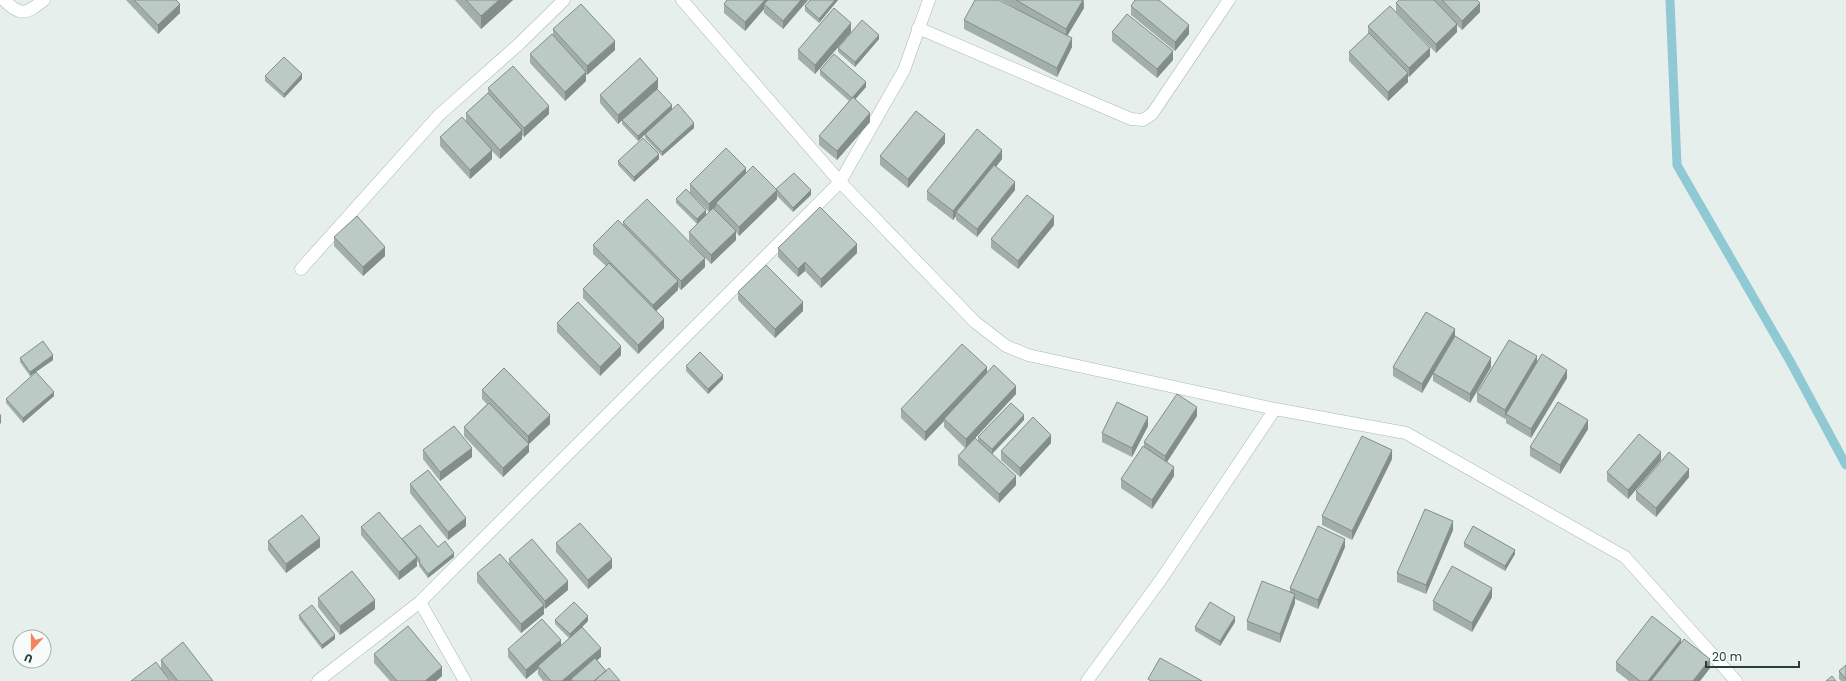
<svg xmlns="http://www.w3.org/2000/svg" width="1846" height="681" font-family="Poppins,sans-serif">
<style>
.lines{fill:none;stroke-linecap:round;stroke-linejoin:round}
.stream{stroke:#8ec9d4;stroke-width:9}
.minor-casing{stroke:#a8b8b2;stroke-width:13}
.minor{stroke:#fff;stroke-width:12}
.wall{fill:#a1aea9;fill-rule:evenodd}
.shaded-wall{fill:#838d89}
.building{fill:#bbcac4;stroke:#838d89}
</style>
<rect width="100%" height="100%" fill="#e6efeb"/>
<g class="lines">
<!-- stream -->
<path class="stream" d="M1670,0L1677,165L1790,361L1846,465"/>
<!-- minor casing -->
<g class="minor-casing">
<path id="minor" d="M4,0C21,17 26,14 44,0
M682,0L840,182L975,322L1006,346L1028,355L1275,409L1406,433L1625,557L1736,681
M918,28L1131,119L1143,120L1152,114L1229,0
M301,269L439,115L519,44L564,0
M420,602L465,681
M318,681L420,602L840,182L904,70L929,0
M1087,681L1162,578L1275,409"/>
</g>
<!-- minor -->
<use href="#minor" class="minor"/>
</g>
<!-- wall -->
<path class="wall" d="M126,0H176L180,13L158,34Z
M455,0H513L481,29Z
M808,0L783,29L764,13V9L745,31L724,13V4Z
M838,0L819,23L805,11V6Z
M1001,0H1084V8L1067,36L1072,47L1057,77L964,29V20L1015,8Z
M1399,0H1477L1480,12L1462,30L1457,25V32L1436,53L1396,12V3Z
M1131,6L1189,34L1175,51L1131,15Z
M1368,26L1430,56L1409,77L1408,76V82L1388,101L1349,61V52L1368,34Z
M553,29L615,50L587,75L586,74V81L565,101L530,63V54L553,36Z
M851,32L815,74L798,59V50Z
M1112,32L1173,60L1157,78L1112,41Z
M879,39L855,67L838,52V48Z
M820,70L866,87L855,99L870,122L837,160L819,145V136L849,101L820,75Z
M265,76L302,79L284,98L265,81Z
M488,88L549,114L524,137L522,135V139L500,159L492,151V159L470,179L440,146V137L466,121V113L488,93Z
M658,88L650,95L672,110L694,128L662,156L645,138V134L638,141L622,124V120L618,124L600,103V95Z
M945,143L908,188L880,165V156Z
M659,159L634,182L618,165V161Z
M1002,159L996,167L1015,190L977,237L956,220V216L953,220L927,200V191Z
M746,174L776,189L811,195L793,212L777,196V199L739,236L736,232V240L711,264L689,241V232L697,224L676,203V199L690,193V184ZM690,193L709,212L706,215Z
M623,222L705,267L681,290L678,287V290L656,311L664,328L638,354L583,298V289L606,266L593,254V245L623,225Z
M1054,225L1018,269L991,248V239Z
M334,237L385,256L363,276L334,246Z
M778,248L857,253L821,288L805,271L798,277L778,257Z
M738,292L803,311L775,338L738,300Z
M557,323L621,355L600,376L557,332Z
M1455,336L1491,367L1470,403L1433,381V374L1422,393L1393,376V367Z
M20,358L53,360L30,376L20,362Z
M1537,362L1567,378L1531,438L1506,423V418L1505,419L1477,402V393Z
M686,366L723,379L708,394L686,371Z
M987,373L1016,394L975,438L978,441V437L1024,420L992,454L1016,485L999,503L958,465V456L965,448L944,427V421L925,441L901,418V409Z
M482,390L550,424L529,444V452L503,477L464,436V427L487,404L482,399Z
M54,396L23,423L6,403V399Z
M1197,416L1167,462L1174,476L1152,509L1121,488V479L1144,447V442Z
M1148,426L1132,457L1102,442V433Z
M1588,429L1560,474L1530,456V447Z
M1051,443L1020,477L1001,460V451Z
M423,450L472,457L440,481L423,459Z
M1392,459L1352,540L1322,525V516Z
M1661,460L1628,499L1607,481V472Z
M1689,477L1656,517L1636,500V491Z
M410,484L466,526L448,540L410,493Z
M361,527L402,539L438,547L454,557L428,578L419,566V563L417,561V566L399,580L361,535Z
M1453,530L1426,594L1397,582V573Z
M268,541L320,547L286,573L268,550Z
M556,543L612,568L588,589L556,552Z
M1464,543L1515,554L1505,571L1464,547Z
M1345,547L1318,609L1295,599V603L1280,643L1247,630V621L1290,592V588Z
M509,559L568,590L545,609L544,607V614L521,633L477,582V573L509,565Z
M1492,597L1472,632L1433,610V601Z
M318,598L375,609L340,635L318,607Z
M299,615L335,639L322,649L299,619Z
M555,620L588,621L577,632L601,657L597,660L606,671L620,681H543L538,674V669L526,679L508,657V649L561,645L569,638L555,624Z
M1235,622L1220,646L1195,631V627Z
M1681,643L1710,668L1700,681H1629L1616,671V662Z
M374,654L442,676L436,681H390L374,663Z
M161,660L213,681H171L161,669Z
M1846,665V681H1841L1839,679V671Z"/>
<!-- shaded-wall -->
<path class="shaded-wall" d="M499,0H513L481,29V16Z
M765,0H772L764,4V9L745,31V22Z
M801,0H808L783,29V21Z
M835,0H838L819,23V19Z
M1083,0L1084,8L1066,38V29Z
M1480,3V12L1462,30V21Z
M180,4V13L158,34V25Z
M851,23V32L815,74V65Z
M1457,24V32L1436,53V44Z
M1189,25V34L1175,51V42Z
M879,35V39L855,67V62Z
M1072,38V47L1057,77V68Z
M615,41V50L587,75V66Z
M1430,48V56L1409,77V68Z
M1173,51V60L1157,78V69Z
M586,72V81L565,101V92Z
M1408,73V82L1388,101V92Z
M302,74V79L284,98V94Z
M658,79V88L618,124V115Z
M866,82V87L852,103V98Z
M672,105V110L638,141V136Z
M549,106V114L524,137V128Z
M870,113V122L837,160V151Z
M694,123V128L662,156V152Z
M522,130V139L500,159V150Z
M945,134V143L908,188V179Z
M492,150V159L470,179V170Z
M1002,150V159L958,213L956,212V216L953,220V211Z
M659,154V159L634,182V177Z
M746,168V177L716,203V206L709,213V204Z
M1015,182V190L977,237V229Z
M777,190V199L739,236V227Z
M811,190V195L793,212V208Z
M706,210V215L697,224V219Z
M1054,216V225L1018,269V261Z
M736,231V240L711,264V255Z
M857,244V253L821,288V279Z
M385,247V256L363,276V267Z
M705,258V267L681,290V281Z
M805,262V271L798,277V269Z
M678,281V290L653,314V305Z
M803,302V311L775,338V329Z
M664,319V328L638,354V345Z
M1455,329V338L1433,373V374L1422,393V384Z
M621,346V355L600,376V367Z
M53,355V360L30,376V372Z
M1537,356V365L1506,414L1505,419V410Z
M1491,358V367L1470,403V394Z
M987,367V375L944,419V421L925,441V432Z
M1567,370V378L1531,438V429Z
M723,375V379L708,394V389Z
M1016,386V394L966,448V439Z
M54,392V396L23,423V418Z
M1197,407V416L1165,465V456Z
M1,414V423L0,424V415Z
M550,415V424L529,444V452L503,477V468L528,445V436Z
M1024,415V420L992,454V449Z
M1148,417V426L1132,457V448Z
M1588,420V429L1560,474V465Z
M1051,435V443L1020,477V468Z
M472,448V457L440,481V472Z
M1392,450V459L1352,540V531Z
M1661,452V460L1628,499V490Z
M1174,467V476L1152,509V500Z
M1689,469V477L1656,517V508Z
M1016,476V485L999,503V494Z
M466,518V526L448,540V532Z
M1453,521V530L1426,594V585Z
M320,538V547L286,573V564Z
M1345,539V547L1318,609V600Z
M1515,550V554L1505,571V566Z
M454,553V557L428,578V574Z
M417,557V566L399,580V572Z
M612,559V568L588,589V580Z
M568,581V590L545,609V601Z
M1492,588V597L1472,632V623Z
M1295,594V603L1280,643V634Z
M375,600V609L340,635V626Z
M544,605V614L521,633V624Z
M588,616V621L570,639V634Z
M1235,617V622L1220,646V641Z
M335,635V639L322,649V645Z
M1681,639V648L1655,681H1648Z
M561,640V649L538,666V669L526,679V670Z
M601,648V657L572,681L571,679V681H562Z
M1710,659V668L1700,681H1693Z
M442,667V676L436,681H425Z"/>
<!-- building -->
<path class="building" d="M134,0H176L180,4L158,25Z
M466,0H499L481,16Z
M727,0H765L745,22L724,4Z
M768,0H801L783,21L764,4Z
M810,0H835L819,19L805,6Z
M975,0H999L1072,38L1057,68L964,20Z
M1016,0H1083L1066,29Z
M1135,0H1159L1189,25L1175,42L1131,6Z
M1399,0H1434L1457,24L1436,44L1396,3Z
M1442,0H1477L1480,3L1462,21Z
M581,4L615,41L587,66L553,29Z
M1390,6L1430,48L1409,68L1368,26Z
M834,8L851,23L815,65L798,50Z
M1127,14L1173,51L1157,69L1112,32Z
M862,20L879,35L855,62L838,48Z
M1369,33L1408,73L1388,92L1349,52Z
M552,34L586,72L565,92L530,54Z
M834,54L866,82L852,98L820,70Z
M284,57L302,74L284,94L265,76Z
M640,58L658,79L618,115L600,95Z
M513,66L549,106L524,128L488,88Z
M657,89L672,105L638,136L622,120Z
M488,93L522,130L500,150L466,113Z
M853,97L870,113L837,151L819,136Z
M678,104L694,123L662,152L645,134Z
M916,111L945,134L908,179L880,156Z
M462,117L492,150L470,170L440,137Z
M977,129L1002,150L953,211L927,191Z
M643,138L659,154L634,177L618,161Z
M726,148L746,168L709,204L690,184Z
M994,165L1015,182L977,229L956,212Z
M753,166L777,190L739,227L716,203Z
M794,173L811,190L793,208L777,190L776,189Z
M686,189L706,210L697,219L676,199Z
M1027,195L1054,216L1018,261L991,239Z
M647,199L705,258L681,281L623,222Z
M820,207L857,244L821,279L805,262L798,269L778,248Z
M713,208L736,231L711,255L689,232Z
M357,216L385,247L363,267L334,237Z
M618,220L678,281L653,305L593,245Z
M609,263L664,319L638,345L583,289Z
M766,265L803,302L775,329L738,292Z
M578,302L621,346L600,367L557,323Z
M1426,312L1455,329L1422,384L1393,367Z
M1455,336L1491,358L1470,394L1433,373Z
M1509,340L1537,356L1505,410L1477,393Z
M43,341L53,355L30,372L20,358Z
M962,344L987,367L925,432L901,409Z
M700,352L723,375L708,389L686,366Z
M1542,354L1567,370L1531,429L1506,414Z
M994,365L1016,386L966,439L944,419Z
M504,368L550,415L528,436L482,390Z
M36,372L54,392L23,418L6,399Z
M1177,394L1197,407L1165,456L1144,442Z
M1117,402L1148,417L1132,448L1102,433Z
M1558,402L1588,420L1560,465L1530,447Z
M489,403L529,444L503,468L464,427Z
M1011,403L1024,415L992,449L978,437Z
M1033,417L1051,435L1020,468L1001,451Z
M454,426L472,448L440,472L423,450Z
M1639,434L1661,452L1628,490L1607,472Z
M1362,436L1392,450L1352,531L1322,516Z
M975,438L1016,476L999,494L958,456Z
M1143,446L1174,467L1152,500L1121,479Z
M1669,452L1689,469L1656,508L1636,491Z
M428,470L466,518L448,532L410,484Z
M1425,509L1453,521L1426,585L1397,573Z
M379,512L417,557L399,572L361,527Z
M302,515L320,538L286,564L268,541Z
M580,523L612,559L588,580L556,543Z
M420,525L438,547L445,541L454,553L428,574L419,562L420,560L402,539Z
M1318,526L1345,539L1318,600L1290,588Z
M1473,526L1515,550L1505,566L1464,543Z
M532,539L568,581L545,601L509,559Z
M500,554L544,605L521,624L477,573Z
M1452,566L1492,588L1472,623L1433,601Z
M352,571L375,600L340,626L318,598Z
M1262,581L1295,594L1280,634L1247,621Z
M574,602L588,616L570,634L555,620Z
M1210,602L1235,617L1220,641L1195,627Z
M312,605L335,635L322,645L299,615Z
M1652,616L1681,639L1648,681H1640L1616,662Z
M542,619L561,640L526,670L508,649Z
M408,626L442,667L425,681H397L374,654Z
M582,627L601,648L562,681H551L538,666Z
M1684,639L1710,659L1693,681H1651Z
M183,642L213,681H178L161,660Z
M595,658L606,671L594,681H573L571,679Z
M1160,658L1202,681H1151L1148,679Z
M156,662L170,681H131Z
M1846,665V679L1839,671Z
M609,668L620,681H594Z
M1832,676L1836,681H1826Z"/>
<!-- north arrow -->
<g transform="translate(32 649) rotate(201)"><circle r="19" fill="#f7fbf9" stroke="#a3b1ad"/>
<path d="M0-3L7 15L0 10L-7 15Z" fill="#f4845f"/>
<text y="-6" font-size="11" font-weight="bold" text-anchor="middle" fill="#24423a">U</text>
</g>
<!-- scale -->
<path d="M1706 661v6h93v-6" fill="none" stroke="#24423a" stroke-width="2"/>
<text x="1712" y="661" font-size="12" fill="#24423a" stroke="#f7fbf9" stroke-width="3" paint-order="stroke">20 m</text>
</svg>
